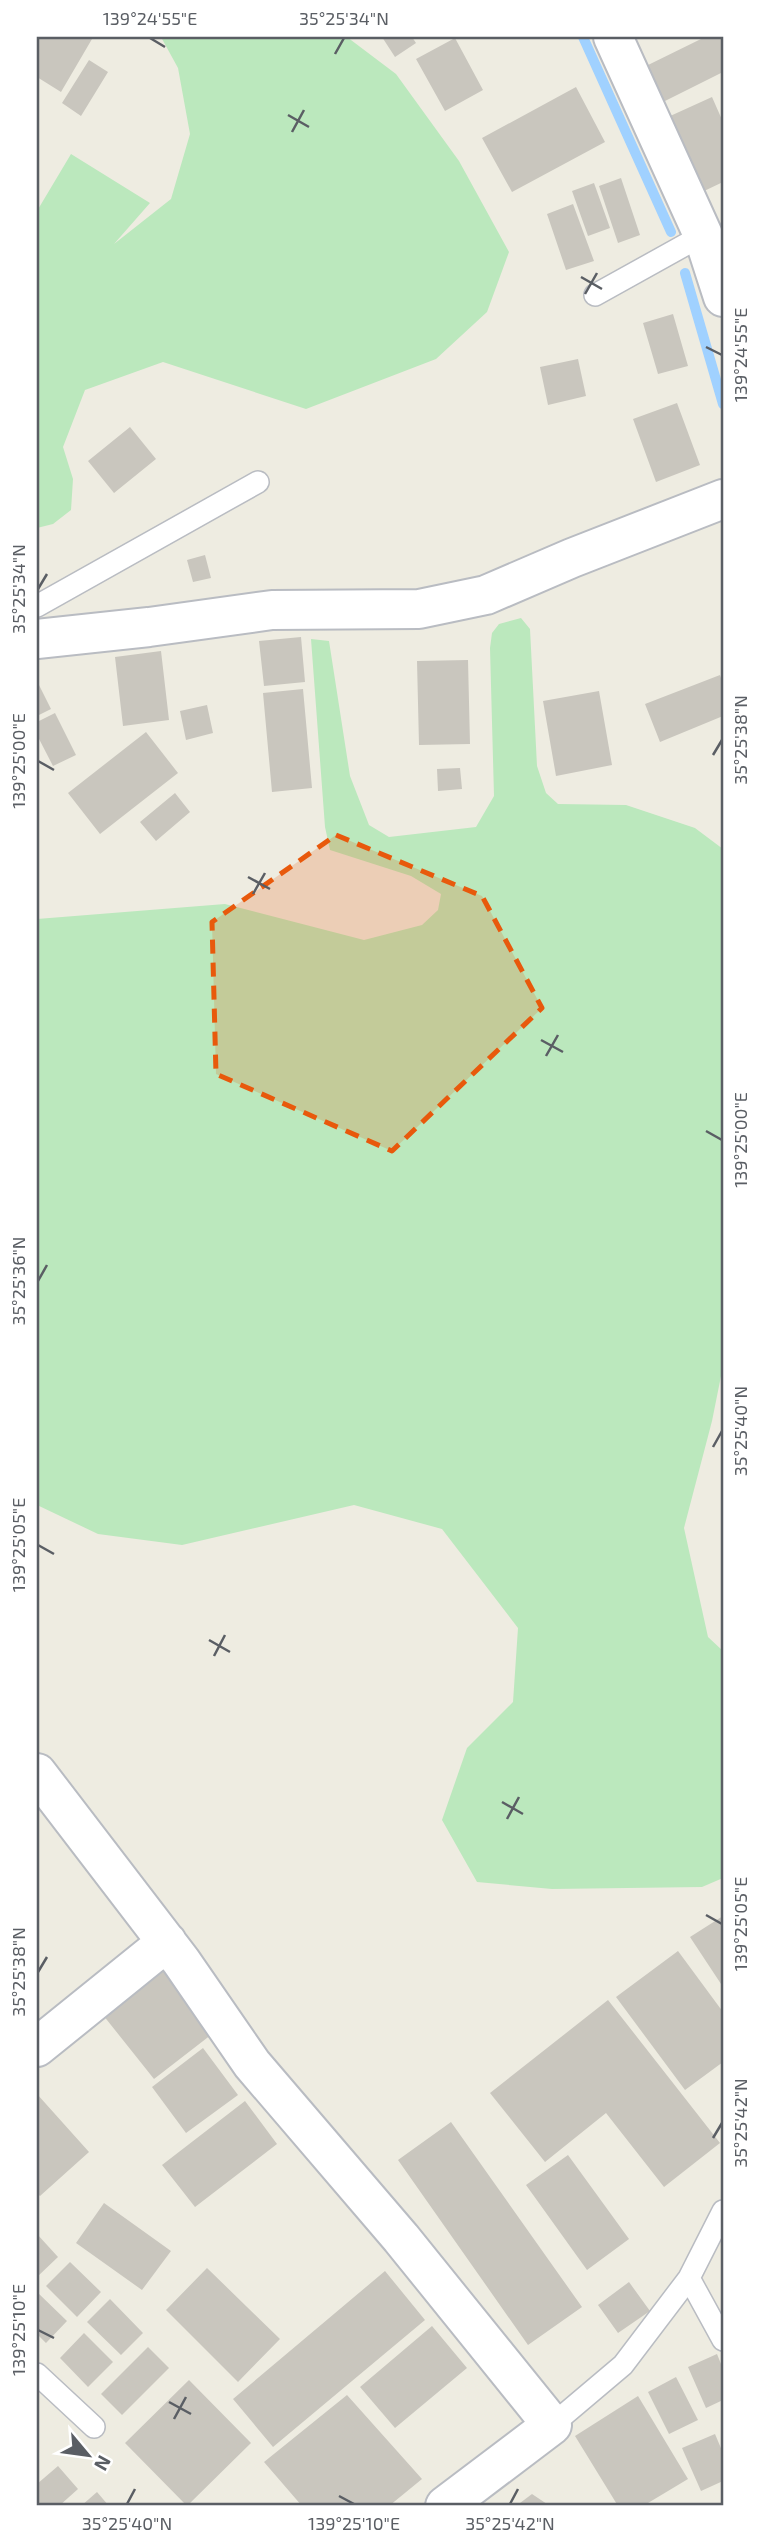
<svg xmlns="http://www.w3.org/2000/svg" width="760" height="2543" font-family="'Exo 2',sans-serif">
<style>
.green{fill:#bbe8bd}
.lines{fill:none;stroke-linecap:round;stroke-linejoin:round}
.stream{stroke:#a0d1ff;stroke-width:10}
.building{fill:#c9c6be}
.service-casing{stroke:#b9bcc2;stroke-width:24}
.minor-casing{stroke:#b9bcc2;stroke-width:42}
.service{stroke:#fff;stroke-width:21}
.minor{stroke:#fff;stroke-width:38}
.marked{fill:#e8590c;fill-opacity:0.2;stroke:#e8590c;stroke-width:5;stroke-dasharray:14 9;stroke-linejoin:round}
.ticks{fill:none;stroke:#5a5e64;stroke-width:2.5}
.neatline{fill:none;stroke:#5a5e64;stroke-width:2.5}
.ticks-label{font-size:18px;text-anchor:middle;fill:#5a5e64}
</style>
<rect width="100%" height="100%" fill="#eeece1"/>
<!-- green -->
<path class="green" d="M161,37H347L396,74L459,161L509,252L487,312L436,359L306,409L163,362L85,390L63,447L73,479L71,510L53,524L37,528V211L71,154L150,203L114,244L171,199L190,134L178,68Z
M521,618L530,629L537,766L546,793L558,804L626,805L695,828L723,849V1366L712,1421L684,1528L708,1637L723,1651V1878L702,1887L552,1889L477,1882L442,1820L467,1748L513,1702L518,1628L442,1529L354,1505L182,1545L98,1534L37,1505V919L225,904L364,940L422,925L438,910L441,894L411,876L330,850L325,827L311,639L329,641L350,776L369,825L389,837L476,827L494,796L490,648L492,633L499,624Z"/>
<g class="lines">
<!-- stream -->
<path class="stream" d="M583,37L671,232
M685,273L723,404"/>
</g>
<!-- building -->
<path class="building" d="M37,37H88L92,39L61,92L37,77Z
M382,37H412L416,43L395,57Z
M705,37H721L723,41V72L661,103L644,67Z
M455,38L483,90L445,111L416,59Z
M89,60L108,72L81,116L62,103Z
M576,87L605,142L512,192L482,138Z
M712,97L723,122V182L702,192L668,117Z
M621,178L640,235L618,243L599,186Z
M594,183L610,228L588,236L572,191Z
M573,204L594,261L566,270L547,214Z
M673,314L688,366L658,374L643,323Z
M578,359L586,396L548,405L540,367Z
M677,403L700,465L656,482L633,419Z
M130,427L156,459L114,493L88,461Z
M205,555L211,578L193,582L187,560Z
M301,637L305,682L264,686L259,641Z
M161,651L169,720L123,726L115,657Z
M468,660L470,744L419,745L417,661Z
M720,675L723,684V716L660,742L645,704Z
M39,685L51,709L37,716V686Z
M303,689L312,788L272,792L263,693Z
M599,691L612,765L556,776L543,701Z
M207,705L213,733L186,740L180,711Z
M55,713L76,755L53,766L37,735V722Z
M146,732L178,773L100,834L68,793Z
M460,768L462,789L438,791L437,769Z
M175,793L190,812L156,841L140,822Z
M723,1916V1987L690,1937Z
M678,1951L723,2012V2062L685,2090L616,1997Z
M166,1967L216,2031L154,2079L103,2015Z
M608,2000L720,2143L664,2187L606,2113L545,2162L490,2093Z
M203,2048L238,2095L186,2133L152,2087Z
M37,2094L89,2152L40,2196L37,2193Z
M245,2101L277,2144L195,2207L162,2165Z
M451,2122L582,2307L528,2345L398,2160Z
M568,2155L629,2239L587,2270L526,2185Z
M104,2203L171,2251L142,2290L76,2243Z
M37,2234L58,2257L37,2277Z
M70,2262L101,2292L77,2317L46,2286Z
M207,2268L280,2339L238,2382L166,2310Z
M385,2271L425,2320L273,2447L233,2399Z
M629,2282L650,2311L618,2333L598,2305Z
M37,2292L67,2321L46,2343L37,2334Z
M110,2299L143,2333L121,2355L87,2322Z
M432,2326L467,2368L395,2428L360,2387Z
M84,2333L113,2362L88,2387L60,2358Z
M148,2347L169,2368L122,2415L101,2394Z
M717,2354L723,2369V2400L706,2408L688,2367Z
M676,2377L698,2420L669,2434L648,2392Z
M189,2380L251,2443L187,2506L125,2443Z
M347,2395L422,2479L389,2506H302L264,2462Z
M638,2396L688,2479L643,2506H618L575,2436Z
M715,2434L723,2453V2481L701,2491L682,2448Z
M58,2466L78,2489L59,2506H37V2484Z
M97,2492L109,2506H81Z
M532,2494L550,2506H516Z"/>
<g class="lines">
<!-- service casing -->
<g class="service-casing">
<path id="service" d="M595,295L703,235
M37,606L258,482
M689,2278L723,2340
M37,2374L94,2427
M552,2425L623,2365L689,2278L723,2211"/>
</g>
<!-- minor casing -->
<g class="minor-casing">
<path id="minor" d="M613,37L703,235L723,297
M37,639L149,627L272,610L419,609L486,595L572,558L723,499
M37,1773L181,1961L252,2064L401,2238L552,2425L445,2506
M37,2047L167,1942"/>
</g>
<!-- service -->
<use href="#service" class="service"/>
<!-- minor -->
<use href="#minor" class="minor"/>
</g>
<!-- marked area -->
<path class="marked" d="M336,835L482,896L542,1008L392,1151L216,1074L212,922Z"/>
<!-- ticks -->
<path class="ticks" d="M150,38L165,47M335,54L344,38M288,115L309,127M292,132L304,110M581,277L602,289M585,294L597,273M706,347L722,355M38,589L47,574M713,755L722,740M38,761L54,770M248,877L270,889M253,894L265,873M541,1040L563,1052M546,1056L558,1035M706,1131L722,1140M38,1281L47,1265M713,1447L722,1431M38,1545L54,1554M209,1640L230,1652M214,1656L225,1635M502,1802L523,1814M507,1819L519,1797M706,1915L722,1924M38,1972L47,1957M713,2138L722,2123M38,2330L54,2338M169,2402L191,2414M174,2419L186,2397M339,2496L354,2504M127,2504L135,2489M510,2504L518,2489"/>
<!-- border -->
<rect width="760" height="2543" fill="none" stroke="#ffffff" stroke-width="77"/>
<!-- north arrow -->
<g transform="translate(88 2455) rotate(119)" stroke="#ffffff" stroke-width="5" paint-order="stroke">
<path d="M0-5L12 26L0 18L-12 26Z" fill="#5a5e64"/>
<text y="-10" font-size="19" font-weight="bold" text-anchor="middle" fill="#5a5e64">N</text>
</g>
<rect x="38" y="38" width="684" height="2466" class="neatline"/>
<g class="ticks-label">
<text x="150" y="25">139°24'55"E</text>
<text x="344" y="25">35°25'34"N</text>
<text transform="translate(741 355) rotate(-90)" y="6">139°24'55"E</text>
<text transform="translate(19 589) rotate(-90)" y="6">35°25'34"N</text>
<text transform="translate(741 740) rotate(-90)" y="6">35°25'38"N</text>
<text transform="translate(19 761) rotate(-90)" y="6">139°25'00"E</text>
<text transform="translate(741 1140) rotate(-90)" y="6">139°25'00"E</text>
<text transform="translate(19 1281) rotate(-90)" y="6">35°25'36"N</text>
<text transform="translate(741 1431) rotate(-90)" y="6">35°25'40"N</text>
<text transform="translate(19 1545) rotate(-90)" y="6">139°25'05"E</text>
<text transform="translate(741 1924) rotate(-90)" y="6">139°25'05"E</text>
<text transform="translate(19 1972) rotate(-90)" y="6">35°25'38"N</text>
<text transform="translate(741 2123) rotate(-90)" y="6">35°25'42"N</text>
<text transform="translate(19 2330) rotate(-90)" y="6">139°25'10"E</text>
<text x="127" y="2530">35°25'40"N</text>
<text x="354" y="2530">139°25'10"E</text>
<text x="510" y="2530">35°25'42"N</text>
</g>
</svg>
